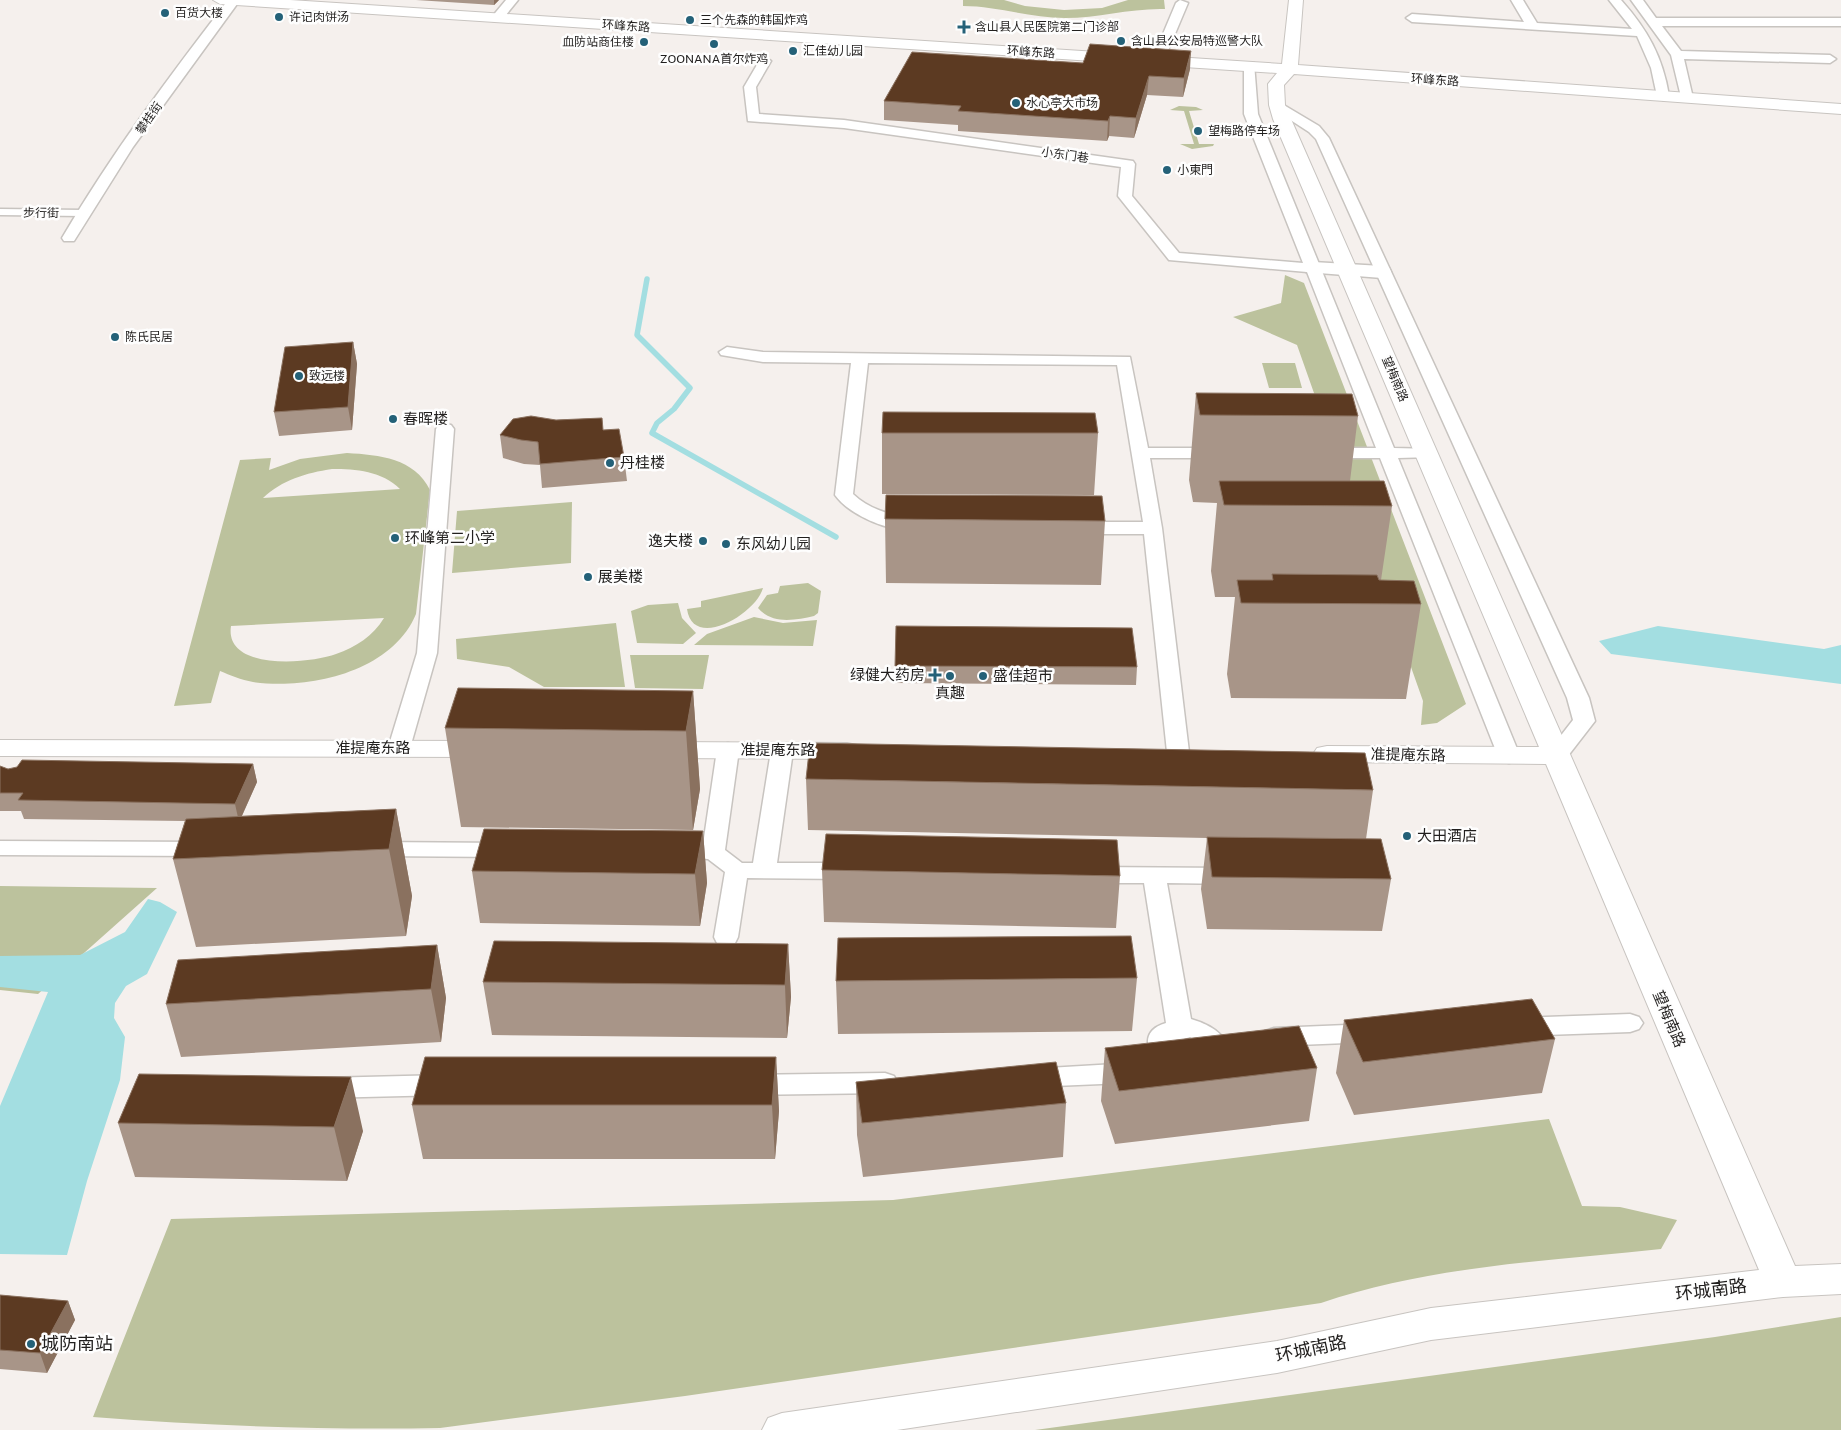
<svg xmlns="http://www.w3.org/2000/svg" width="1841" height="1430" font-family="'Public Sans','Noto Sans SC',sans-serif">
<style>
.green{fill:#bcc29d;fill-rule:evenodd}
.water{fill:#a3dee1}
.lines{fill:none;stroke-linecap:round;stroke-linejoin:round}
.stream{stroke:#a3dee1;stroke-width:5.5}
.pedestrian-casing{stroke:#c8c4c0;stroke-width:3}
.minor-casing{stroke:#c8c4c0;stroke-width:3}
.tertiary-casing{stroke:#c8c4c0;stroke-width:3}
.secondary-casing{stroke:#c8c4c0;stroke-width:2}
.pedestrian{fill:#fff;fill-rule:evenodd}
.minor{fill:#fff;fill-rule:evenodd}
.tertiary{fill:#fff;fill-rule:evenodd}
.secondary{fill:#fff;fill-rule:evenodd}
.wall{fill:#a89588}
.shaded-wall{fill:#8a715f}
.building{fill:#5c3a22;stroke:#8a715f}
.poi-dot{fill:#246178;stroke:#fefefe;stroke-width:2}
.labels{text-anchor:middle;stroke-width:5;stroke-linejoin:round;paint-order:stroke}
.far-poi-label{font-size:12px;fill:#211f1e;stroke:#fefefe;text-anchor:start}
.far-street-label{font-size:12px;fill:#211f1e;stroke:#fefefe}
.poi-label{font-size:15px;fill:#211f1e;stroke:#fefefe;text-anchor:start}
.street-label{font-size:15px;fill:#211f1e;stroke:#fefefe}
.near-street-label{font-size:18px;fill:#211f1e;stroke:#fefefe}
.near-poi-label{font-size:18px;fill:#211f1e;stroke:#fefefe;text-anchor:start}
</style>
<rect width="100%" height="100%" fill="#f5f0ed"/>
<!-- green -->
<path class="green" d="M963,0H1004L1025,6L1064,10L1102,8L1128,0H1164L1165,9C1131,8 1099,18 1065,18C1030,18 997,6 963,6Z
M1179,106L1196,107L1203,110L1189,111L1199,144H1214L1213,146L1192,149L1180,144H1194L1184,111L1170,110Z
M1285,275L1304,283L1466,704L1437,723L1421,725L1423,701L1297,345L1233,317L1281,303Z
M1262,363H1295L1302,388H1269Z
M347,453C380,455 414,458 430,490L416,614C392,672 309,690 253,682C241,680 230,675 220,671L211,703L174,706L240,460L271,458L269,470L300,459ZM332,469C356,469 382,471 400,489L263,498C282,480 306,473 332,469ZM384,618C373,636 356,647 336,654C309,664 224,671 231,626Z
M572,502L571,563L452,573L457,511Z
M808,583L821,591L818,613L814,616C796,620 772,625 758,608L767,595L778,593L780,586Z
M763,588C756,614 693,651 687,609L701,607V601Z
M678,603L682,618L696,633L683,644L637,643L631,611L648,605Z
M754,617L783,623L817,620L813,646L694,645L707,634Z
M616,623L625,687H544L509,667L457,659L456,639Z
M630,655H709L703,689L635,688Z
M0,886L157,888L38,994L0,990Z
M1549,1119L1582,1206L1620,1207L1677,1220L1661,1249C1548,1261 1429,1266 1321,1303L685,1396L440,1428C324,1430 208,1426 93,1417L171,1219L893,1200Z
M1841,1317V1430H1035L1715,1337Z"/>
<!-- water -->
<path class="water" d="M1658,626L1824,649L1841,645V684L1611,654L1599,641Z
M148,899L160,902L177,912L147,974L126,986L115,1003L114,1018L125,1037L120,1080L87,1181L67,1255L0,1254V1106L48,992L0,987V956L80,955L125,932Z"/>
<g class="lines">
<!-- stream -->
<path class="stream" d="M647,279L637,335L690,388L674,409L657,423L652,433L836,537"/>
<!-- pedestrian casing -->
<g class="pedestrian-casing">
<path id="pedestrian" d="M0,209L83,210L89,213L83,216L0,215Z"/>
</g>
<!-- minor casing -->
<g class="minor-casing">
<path id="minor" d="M228,0H240L133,147L74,241H64L62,238C111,154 169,77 228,0Z
M506,0H518L501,21H493L491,18Z
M1180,0L1188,3L1164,60L1162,63H1154L1152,60L1176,3Z
M1511,0H1523L1537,23L1632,29L1609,0H1621C1647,29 1663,57 1669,96L1663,100L1657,96L1651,68L1637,36L1412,22L1406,18L1412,14L1524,22Z
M1631,0H1643L1656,18H1841V26H1662L1681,51L1830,55L1836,59L1830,63L1684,59L1693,98L1692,101H1682L1671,55Z
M765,57L771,61L756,87L759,114L844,120L1133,161L1135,164L1132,196L1179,253L1303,263L1244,114V66L1246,63H1254L1258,114L1394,448L1433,449L1436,453L1433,457L1398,458L1520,756L1517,761L1509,763L1501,761L1498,756L1380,458H1325L1319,457L1316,453L1319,449L1325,448H1376L1307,272L1169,260L1118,196L1121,167L844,128L748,121L744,87L761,58Z
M1277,101L1319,126L1329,138L1589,698L1595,721L1564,761L1556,763L1548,761L1545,756L1573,720L1567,698L1316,139L1309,132L1272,108L1271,105Z
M727,347L763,352L1130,357L1148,448H1220L1226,449L1229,453L1226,457L1220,458H1150L1162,528L1189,752L1186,757L1178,759L1170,757L1167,752L1144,534H1075L1068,532L1066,528L1068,524L1075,522H1143L1117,365L868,363L853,494C872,512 895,515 919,521L921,525L919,529C894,535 849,515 835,495L851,363L763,362L721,355L719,352Z
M445,424L451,425L454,429L437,653L410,748L407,753L399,755L391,753L388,748L417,653L436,429L439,425Z
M728,743L736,745L739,750L725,850L742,863H753L771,751L774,746L782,744L790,746L793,751L777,863H851L859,866L863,871L859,876L851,879L747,878L738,937L735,943L726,945L717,943L714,937L725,872L708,859L667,857L663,852L667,847L703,845L717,750L720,745Z
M0,841L204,842L212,844L216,849L212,854L204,856L0,855Z
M375,842L507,843L515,845L519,850L515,855L507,857L375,856L367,854L363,849L367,844Z
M1091,867L1231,868L1239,871L1243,876L1239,881L1231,884L1167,883L1191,1019C1212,1025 1242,1042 1218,1065C1179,1101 1117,1037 1166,1023L1144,883H1091L1083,880L1079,875L1083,870ZM1190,1037L1200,1044L1201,1050L1194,1056L1189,1057L1173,1047L1174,1042Z
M1630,1014L1639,1017L1643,1023L1639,1029L1630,1032L1519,1036L1510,1033L1506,1027L1510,1021L1519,1018Z
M1371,1024L1380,1027L1384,1033L1380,1039L1371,1042L1274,1046L1265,1043L1261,1037L1265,1031L1274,1028Z
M1132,1063L1141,1065L1145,1072L1141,1079L1125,1083L1031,1087L1022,1085L1018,1078L1022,1071L1031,1069Z
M885,1073L894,1076L898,1083L894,1090L885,1093L748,1095L739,1092L735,1085L739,1078L748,1075Z
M445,1075L454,1078L458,1085L454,1092L445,1095L323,1098L314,1095L310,1088L314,1081L323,1078Z"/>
</g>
<!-- tertiary casing -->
<g class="tertiary-casing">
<path id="tertiary" d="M1313,262L1382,266L1389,268L1391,272L1389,276L1382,278L1306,272L1304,268L1306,264Z"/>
</g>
<!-- secondary casing -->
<g class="secondary-casing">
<path id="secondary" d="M213,0H290L1282,64L1289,0H1303L1298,65L1841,104V114L1294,74L1284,85L1285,105L1291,119L1795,1266L1841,1264V1294L1783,1297L1431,1340L1277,1373L897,1430H762L768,1418L782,1413L1277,1341L1431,1308L1759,1270L1546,764L1327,762L1317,760L1313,754L1317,748L1327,746L1539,747L1273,119L1269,105L1268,84L1277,73L220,4Z
M0,740L487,741L497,743L501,749L497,755L487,757L0,756Z
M660,742L847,743L857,745L861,751L857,757L847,759L660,758L650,756L646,750L650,744Z"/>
</g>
<!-- pedestrian -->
<use href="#pedestrian" class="pedestrian"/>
<!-- minor -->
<use href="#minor" class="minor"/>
<!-- tertiary -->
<use href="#tertiary" class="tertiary"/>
<!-- secondary -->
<use href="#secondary" class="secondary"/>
</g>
<!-- wall -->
<path class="wall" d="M416,0H499L494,5Z
M1190,69L1183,97L1147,95L1134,138L1109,136L1107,141L958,131V125L884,120V101Z
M353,342L357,364L352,430L279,436L274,412Z
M1196,393L1358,416L1350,481L1392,506L1381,580L1421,604L1406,699L1231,698L1227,674L1235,597H1215L1211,571L1217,503L1193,502L1189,480Z
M602,418L603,430L624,457L627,481L542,488L540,465L524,464L503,458L500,435L556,420Z
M882,433H1098L1094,495L882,494Z
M885,519L1105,521L1101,585L886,583Z
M895,666L1137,667L1136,685L895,683Z
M693,691L700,789L693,830L461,827L445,728Z
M253,764L257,782L242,816L396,809L412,896L406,936L196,947L173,859L185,821L24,819L21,811H0V766L8,769Z
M806,779L1373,790L1366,839L1391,879L1382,931L1207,929L1201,889L1207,838L808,830Z
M703,831L707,883L700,926L480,923L472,871Z
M822,870L1120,876L1116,928L824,922Z
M788,944L791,997L787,1038L492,1035L483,982Z
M437,945L446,998L441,1042L181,1057L166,1004Z
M1137,978L1132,1031L838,1034L836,981Z
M1344,1020L1555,1039L1542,1093L1354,1115L1336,1073Z
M1105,1048L1317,1068L1309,1121L1115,1144L1101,1101Z
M776,1057L779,1111L775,1159H423L412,1105Z
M139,1074L363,1131L347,1181L135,1177L118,1123Z
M856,1082L1066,1103L1063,1157L863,1177L857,1135Z
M0,1295L68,1301L75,1320L47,1373L0,1369Z"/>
<!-- shaded-wall -->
<path class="shaded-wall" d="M494,0H499L494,5Z
M1191,51L1190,69L1183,97L1184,78Z
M1149,76L1147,95L1134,138L1136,118Z
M1110,116L1109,136L1107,141L1108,121Z
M353,342L357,364L352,430L348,407Z
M693,691L700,789L693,830L686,731Z
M253,764L257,782L239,822L235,804Z
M396,809L412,896L406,936L389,849Z
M703,831L707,883L700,926L695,874Z
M788,944L791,997L787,1038L785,985Z
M437,945L446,998L441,1042L431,989Z
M776,1057L779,1111L775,1159L772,1105Z
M351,1077L363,1131L347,1181L334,1127Z
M68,1301L75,1320L47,1373L40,1353Z"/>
<!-- building -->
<path class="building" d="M1090,44L1191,51L1184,78L1149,76L1136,118L1110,116L1108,121L958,111L961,106L884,101L912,52L1083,63Z
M353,342L348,407L274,412L285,347Z
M1196,393L1352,394L1358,416L1200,415Z
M883,412L1095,413L1098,433H882Z
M531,416L556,420L602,418L603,430L619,429L624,457L540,464L538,442L521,440L500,435L513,419Z
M1219,481H1384L1392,506L1224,505Z
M886,495L1102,496L1105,521L885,519Z
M1272,574L1377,575L1379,580L1414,581L1421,604L1241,603L1237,580H1273Z
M896,626L1132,628L1137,667L895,666Z
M458,688L693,691L686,731L445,728Z
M810,743L1365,753L1373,790L806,779Z
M22,760L253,764L235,804L18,800L23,793H0V766L8,769L17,767Z
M396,809L389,849L173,859L186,819Z
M484,829L703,831L695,874L472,871Z
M826,834L1117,840L1120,876L822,870Z
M1207,837L1381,839L1391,879L1212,877Z
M1131,936L1137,978L836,981L838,938Z
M494,941L788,944L785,985L483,982Z
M437,945L431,989L166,1004L178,960Z
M1532,999L1555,1039L1363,1062L1344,1020Z
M1299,1026L1317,1068L1119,1091L1105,1048Z
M425,1057H776L772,1105H412Z
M1056,1062L1066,1103L862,1123L856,1082Z
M139,1074L351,1077L334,1127L118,1123Z
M0,1295L68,1301L40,1353L0,1350Z"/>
<!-- markers -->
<g class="poi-dot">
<circle cx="165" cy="13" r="5"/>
<circle cx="279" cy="17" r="5"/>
<circle cx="690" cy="20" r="5"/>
<path d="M961.5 19.5h5v5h5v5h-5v5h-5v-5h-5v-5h5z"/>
<circle cx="1121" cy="41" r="5"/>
<circle cx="644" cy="42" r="5"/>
<circle cx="714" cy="44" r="5"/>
<circle cx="793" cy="51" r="5"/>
<circle cx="1016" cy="103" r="5"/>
<circle cx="1198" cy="131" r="5"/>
<circle cx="1167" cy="170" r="5"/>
<circle cx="115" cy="337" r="5"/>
<circle cx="299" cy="376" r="5"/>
<circle cx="393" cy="419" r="5"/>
<circle cx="610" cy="463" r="5"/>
<circle cx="395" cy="538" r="5"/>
<circle cx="703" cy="541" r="5"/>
<circle cx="726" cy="544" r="5"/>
<circle cx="588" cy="577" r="5"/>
<path d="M932.5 667.5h5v5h5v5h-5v5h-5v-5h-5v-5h5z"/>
<circle cx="950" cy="676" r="5"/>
<circle cx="983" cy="676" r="5"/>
<circle cx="1407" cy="836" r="5"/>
<circle cx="31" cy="1344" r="5"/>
</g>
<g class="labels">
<!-- far-poi labels -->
<g class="far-poi-label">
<text x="175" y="17">百货大楼</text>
<text x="289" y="21">许记肉饼汤</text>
<text x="700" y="24">三个先森的韩国炸鸡</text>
<text x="975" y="31">含山县人民医院第二门诊部</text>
<text x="1131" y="45">含山县公安局特巡警大队</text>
<text x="634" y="46" text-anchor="end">血防站商住楼</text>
<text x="803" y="55">汇佳幼儿园</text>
<text x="714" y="63" text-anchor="middle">ZOONANA首尔炸鸡</text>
<text x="1026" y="107">水心亭大市场</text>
<text x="1208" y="135">望梅路停车场</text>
<text x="1177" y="174">小東門</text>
<text x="125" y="341">陈氏民居</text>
<text x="309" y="380">致远楼</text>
</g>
<!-- far-street labels -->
<g class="far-street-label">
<text transform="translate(626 26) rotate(4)" y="4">环峰东路</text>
<text transform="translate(1031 52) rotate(4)" y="4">环峰东路</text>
<text transform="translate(1435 80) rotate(4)" y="4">环峰东路</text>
<text transform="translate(149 118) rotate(-55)" y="4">攀桂街</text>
<text transform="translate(1065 155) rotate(8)" y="4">小东门巷</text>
<text transform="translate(41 213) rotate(1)" y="4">步行街</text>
<text transform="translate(1395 379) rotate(67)" y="4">望梅南路</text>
</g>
<!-- poi labels -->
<g class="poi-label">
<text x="403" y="424">春晖楼</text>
<text x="620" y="468">丹桂楼</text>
<text x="405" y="543">环峰第二小学</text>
<text x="693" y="546" text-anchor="end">逸夫楼</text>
<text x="736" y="549">东风幼儿园</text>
<text x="598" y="582">展美楼</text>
<text x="925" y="680" text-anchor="end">绿健大药房</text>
<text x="993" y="681">盛佳超市</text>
<text x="950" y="698" text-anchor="middle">真趣</text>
<text x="1417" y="841">大田酒店</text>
</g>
<!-- street labels -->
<g class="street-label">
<text x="373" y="753">准提庵东路</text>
<text x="778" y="755">准提庵东路</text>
<text transform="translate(1408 755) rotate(1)" y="5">准提庵东路</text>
<text transform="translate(1669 1019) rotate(67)" y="5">望梅南路</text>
</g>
<!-- near-street labels -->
<g class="near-street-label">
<text transform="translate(1711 1290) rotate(-7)" y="6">环城南路</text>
<text transform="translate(1311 1349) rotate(-12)" y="6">环城南路</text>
</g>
<!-- near-poi labels -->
<g class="near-poi-label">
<text x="41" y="1350">城防南站</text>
</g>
</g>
</svg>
